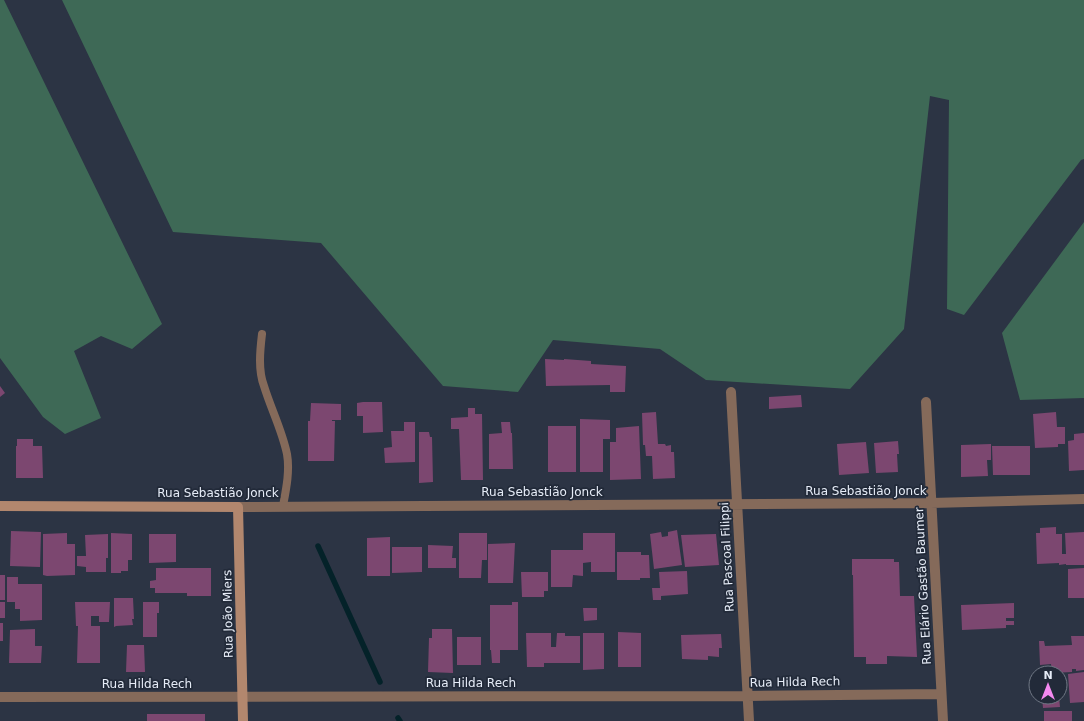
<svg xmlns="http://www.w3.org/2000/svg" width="1084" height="721" font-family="'DejaVu Sans',sans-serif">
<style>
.green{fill:#3e6956}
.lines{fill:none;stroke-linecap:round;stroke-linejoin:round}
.stream{stroke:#042229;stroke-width:5.5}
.building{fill:#7c4770}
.lane{stroke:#856a5a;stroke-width:8}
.street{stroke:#856a5a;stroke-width:10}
.secondary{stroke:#b2876e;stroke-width:10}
.labels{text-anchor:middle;stroke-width:3.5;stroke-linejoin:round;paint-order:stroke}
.street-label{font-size:12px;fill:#e6ecf7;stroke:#222a39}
</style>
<rect width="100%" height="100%" fill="#2c3444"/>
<!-- green -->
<path class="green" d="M0,0H4L162,324L132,349L101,336L74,351L101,418L65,434L43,417L0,358Z
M62,0H1084V159L1081,160L964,315L947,309L949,100L930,96L904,329L850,389L706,380L660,349L553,340L518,392L443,386L321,243L173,232Z
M1084,222V398L1020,400L1002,333Z"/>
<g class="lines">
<!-- stream -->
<path class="stream" d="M318,546L380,682
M398,718L400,721"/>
</g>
<!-- building -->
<path class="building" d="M545,359L564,360V359L591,361V364L626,366L625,392H610V385L546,386Z
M0,386L5,393L0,397Z
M801,395L802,407L769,409V397Z
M363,402H382L383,432L363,433V416H357V403Z
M311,403L341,404V420H332V421H335L334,461H308V421H310Z
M468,408H475V414H482L483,480H461L459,429H451V418L468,417Z
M656,412L658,444H665L666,446L671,445V452H674L675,478L653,479L652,456H646L645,445H643L642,413Z
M1056,412L1057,427H1065V444H1058V447L1035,448L1033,414Z
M580,419L610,420V439H603V472H580Z
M404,422H415V462L385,463L384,448L392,447L391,431H404Z
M501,422H510L511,433H512L513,469H489V434L502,433Z
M548,426H576V472H548Z
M639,426L641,479L610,480V442H616V428Z
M419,432H429L430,437H432L433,482L419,483Z
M1084,433V470L1069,471L1068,441L1074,440V434Z
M17,439H33V446H42L43,478H16V446H17Z
M898,441L899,454H897L898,472L876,473L874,443Z
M866,442L869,473L839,475L837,444Z
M991,444V460H987L988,476L961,477V445Z
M992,446H1030V475H993Z
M1056,527V534H1062V554H1066L1065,533L1084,532V565H1066V564L1059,565V563L1037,564L1036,533H1040V528Z
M677,530L682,565L654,569L650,534L661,532L662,537L668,536V532Z
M11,531L41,532L40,567L10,566Z
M67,533V544H75V575L47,576L43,575V534Z
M111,533L132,534V560H128V571H121V573H111Z
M459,533H487V560H482L481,578H459Z
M583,533H615V572H591V562L583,563V576L573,575L572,587H551V550H583Z
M108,534V558H106V572H86V567L77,566V556H86L85,535Z
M149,534H176V562L149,563Z
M716,534L719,565L685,567L681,535Z
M390,537V576H367V538Z
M515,543L513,583H488V544Z
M428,545L453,546L452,558H456V568H428Z
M392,547H422V572L392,573Z
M617,552H641V555H649L650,578H640V580H617Z
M852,559H894V562H899L900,596H914L917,657L887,656V664H866V657H854L853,575H852Z
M156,568H211V596H187V593H155V588H150V581L156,580Z
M1084,568V598H1068V569Z
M687,571L688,594L661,596V600H653L652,588H660L659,572Z
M521,572H548V591H544V597H522Z
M0,575H5V600H0Z
M7,577H18V584H42V620L20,621V609H15V602H7Z
M114,598H133L134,619H132L133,625L116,626L114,627Z
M0,602H5V618H0Z
M75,602H110L109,622H99V616H91V626H100V663H77L78,626H76Z
M143,602H159V613H157V637H143Z
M512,602H518V650H500V663H492L491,650H490V605H512Z
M1014,603V618H1006V621H1014V625H1006V628L962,630L961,605Z
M583,608H597V620L584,621Z
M0,623H3V641H0Z
M35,629V646H42L41,663H9L10,630Z
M432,629H452L453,673L428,672L429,638H432Z
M618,632L641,633V667H618Z
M526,633H551V647H556L557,633H565V636H580V663H544V667H527Z
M583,633H604V669L583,670Z
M721,634L722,648H719V657L708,656V660L682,659L681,635Z
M1071,636H1084V670L1076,671V669H1072V672L1052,673L1051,664L1040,665L1039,641H1044L1045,646L1072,645Z
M457,637H481V665H457Z
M127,645H144L145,672H126Z
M1084,672V702L1070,703L1068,674Z
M1042,697H1059L1060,707L1043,708Z
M1044,711H1072V721H1044Z
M147,714H205V721H147Z"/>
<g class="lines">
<!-- lane -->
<path class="lane" d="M262,334C260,351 258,370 264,386C271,409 282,430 287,454C290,471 286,490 283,506"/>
<!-- street -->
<path class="street" d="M731,392L749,721
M926,402L943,721
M238,507L931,503L1084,499
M0,697L747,696L941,694"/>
<!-- secondary -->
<path class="secondary" d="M0,506L238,507L243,721"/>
</g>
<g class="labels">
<!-- street labels -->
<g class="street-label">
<text x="866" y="495">Rua Sebastião Jonck</text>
<text x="542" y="496">Rua Sebastião Jonck</text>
<text x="218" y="497">Rua Sebastião Jonck</text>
<text transform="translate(727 557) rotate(-93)" y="4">Rua Pascoal Filippi</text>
<text transform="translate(923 586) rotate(-93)" y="4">Rua Elário Gastão Baumer</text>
<text transform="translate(228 614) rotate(-91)" y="4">Rua João Miers</text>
<text transform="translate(795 682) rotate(-1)" y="4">Rua Hilda Rech</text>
<text x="471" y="687">Rua Hilda Rech</text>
<text x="147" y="688">Rua Hilda Rech</text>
</g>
</g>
<!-- north arrow -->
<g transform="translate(1048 685)"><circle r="19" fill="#222a39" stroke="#707885"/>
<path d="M0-3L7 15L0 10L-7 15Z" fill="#f489f0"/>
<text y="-6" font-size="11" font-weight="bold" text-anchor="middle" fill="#e6ecf7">N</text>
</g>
</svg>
